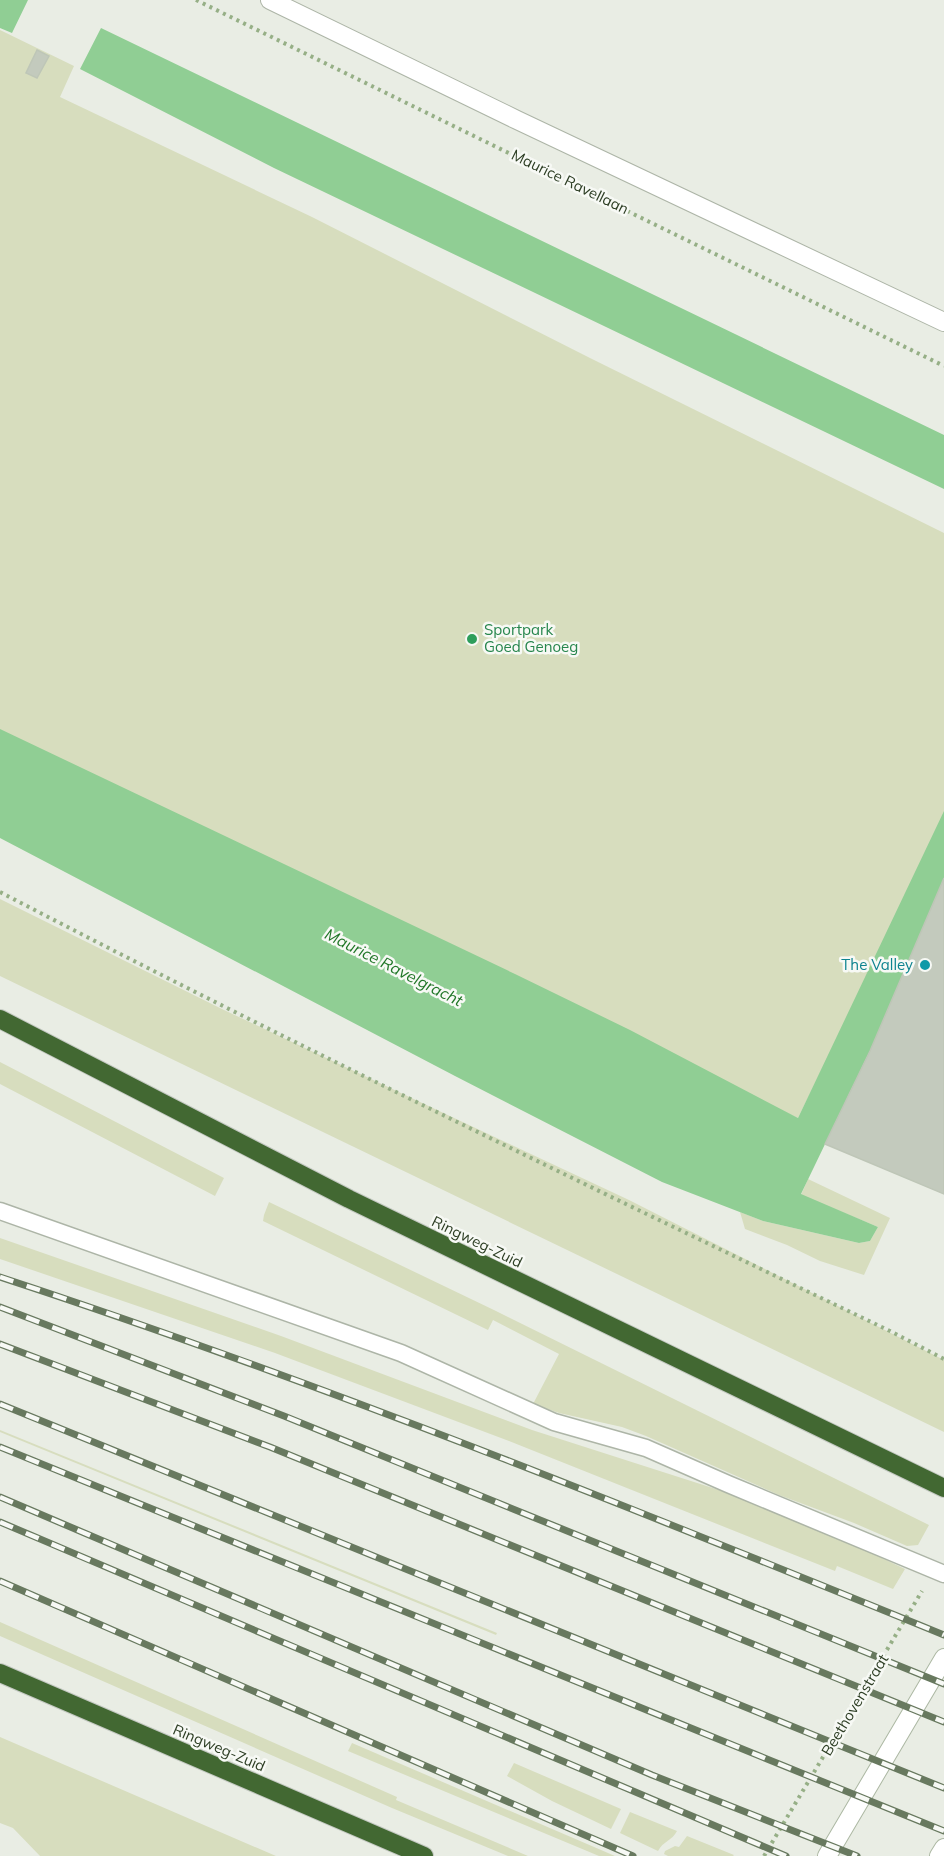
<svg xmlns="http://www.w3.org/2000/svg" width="944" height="1856" font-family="Mulish,sans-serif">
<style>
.green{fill:#d7ddbe}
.water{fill:#90ce94}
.building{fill:#c3cabd;stroke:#bec6b7;stroke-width:1.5}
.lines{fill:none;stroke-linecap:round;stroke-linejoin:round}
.service-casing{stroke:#adb5a7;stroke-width:19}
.minor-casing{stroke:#adb5a7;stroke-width:20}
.secondary-casing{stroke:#acb8a3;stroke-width:20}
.motorway-casing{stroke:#c4c9c2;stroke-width:20}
.path{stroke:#96af86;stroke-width:4;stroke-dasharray:3 4.5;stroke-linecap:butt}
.service{stroke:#fff;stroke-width:16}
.minor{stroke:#fff;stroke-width:18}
.secondary{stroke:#fff;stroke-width:18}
.motorway{stroke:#426832;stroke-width:18}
.rail-casing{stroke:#68795f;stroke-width:7}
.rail{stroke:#f7f9f5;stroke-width:4.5;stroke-dasharray:14;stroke-linecap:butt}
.leisure-dot{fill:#2e9e5b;stroke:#f7f9f5;stroke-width:2}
.culture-dot{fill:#0f9aa8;stroke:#f7f9f5;stroke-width:2}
.labels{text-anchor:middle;stroke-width:5;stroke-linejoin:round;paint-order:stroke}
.street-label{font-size:15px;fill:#2d3e24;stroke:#f7f9f5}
.leisure-label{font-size:15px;fill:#27864d;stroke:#f7f9f5;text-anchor:start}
.culture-label{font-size:15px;fill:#0d838f;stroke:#f7f9f5;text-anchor:end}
.water-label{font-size:16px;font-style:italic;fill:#217728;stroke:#f7f9f5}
</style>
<rect width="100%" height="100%" fill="#e9ede4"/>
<!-- green -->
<path class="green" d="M0,30L74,66L60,97L312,217L590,358L944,533V820L798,1118L0,744Z
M0,899L224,1010L629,1200L944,1360V1432L0,976Z
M0,1062L224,1178L215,1196L0,1084Z
M808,1179L890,1218L864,1275L820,1261L787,1245L745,1229L740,1212L763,1221L859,1243L870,1241L878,1227L801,1195Z
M269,1202L496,1311L929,1525L918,1545L907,1546L854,1523L779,1495L646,1436L622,1427L559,1413L533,1404L559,1354L493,1320L488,1330L263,1221L264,1215Z
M0,1238L281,1336L532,1430L719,1490L846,1541L905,1569L893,1589L837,1566L835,1571L509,1441L275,1353L0,1259Z
M0,1430L497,1633L496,1635L0,1432Z
M0,1622L397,1797L396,1800L528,1856H508L392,1808L0,1636Z
M0,1737L276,1856H40L13,1828L0,1823Z
M352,1743L615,1856H599L348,1751Z
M514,1763L621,1809L611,1829L552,1801L507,1776Z
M630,1812L677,1831C672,1841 663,1841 658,1851L620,1833Z
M687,1836L734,1855L733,1856H668L664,1854L665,1851L675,1846L679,1847Z"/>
<!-- water -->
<path class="water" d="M0,0H28L12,33L0,28Z
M101,28L944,435V489L274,168L80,69Z
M0,729L515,974L630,1030L798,1118L944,811V897L801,1194L878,1227L870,1241L859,1243L763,1221L662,1182L455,1076L0,838Z"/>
<!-- building -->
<path class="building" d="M37,50L49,56L37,78L26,73Z
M944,878V1194L825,1144L870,1051Z"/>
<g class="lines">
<!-- service casing -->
<g class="service-casing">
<path id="service" d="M0,1211L401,1353L554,1422L646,1448L728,1484L944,1574"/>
</g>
<!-- minor casing -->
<g class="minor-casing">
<path id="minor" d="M270,0L517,120L944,322"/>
</g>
<!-- secondary casing -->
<g class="secondary-casing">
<path id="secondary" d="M827,1856L944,1658
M939,1856L944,1848"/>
</g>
<!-- motorway casing -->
<g class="motorway-casing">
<path id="motorway" d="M0,1019L349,1199L944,1488
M0,1673L424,1856"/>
</g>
<!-- path -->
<path class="path" d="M196,0L944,366
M0,892C294,1045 592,1188 890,1331L944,1359
M764,1856L922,1591"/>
<!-- service -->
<use href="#service" class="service"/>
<!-- minor -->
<use href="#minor" class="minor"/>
<!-- secondary -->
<use href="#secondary" class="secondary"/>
<!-- motorway -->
<use href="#motorway" class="motorway"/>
<!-- rail casing -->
<g class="rail-casing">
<path id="rail" d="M0,1277C320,1382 632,1508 944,1635
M0,1307L284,1416L944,1684
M0,1344L270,1447L944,1722
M0,1404L944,1788
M0,1447L944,1831
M0,1497L652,1775L857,1856
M0,1522L786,1856
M0,1581L633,1856"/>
</g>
<!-- rail -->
<use href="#rail" class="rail"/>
</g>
<!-- markers -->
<circle class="leisure-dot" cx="472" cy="639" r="6"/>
<circle class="culture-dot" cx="925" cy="965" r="6"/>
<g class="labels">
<!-- street labels -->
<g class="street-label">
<text transform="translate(570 182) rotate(26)" y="5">Maurice Ravellaan</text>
<text transform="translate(477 1242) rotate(26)" y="5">Ringweg-Zuid</text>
<text transform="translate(855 1705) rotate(-59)" y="5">Beethovenstraat</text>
<text transform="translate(219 1748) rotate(23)" y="5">Ringweg-Zuid</text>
</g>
<!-- leisure labels -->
<g class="leisure-label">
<text x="484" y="635">Sportpark<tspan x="484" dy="17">Goed Genoeg</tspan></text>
</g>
<!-- culture labels -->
<g class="culture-label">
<text x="913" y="970">The Valley</text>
</g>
<!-- water labels -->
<g class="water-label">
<text transform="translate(394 967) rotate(27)" y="6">Maurice Ravelgracht</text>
</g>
</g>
</svg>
